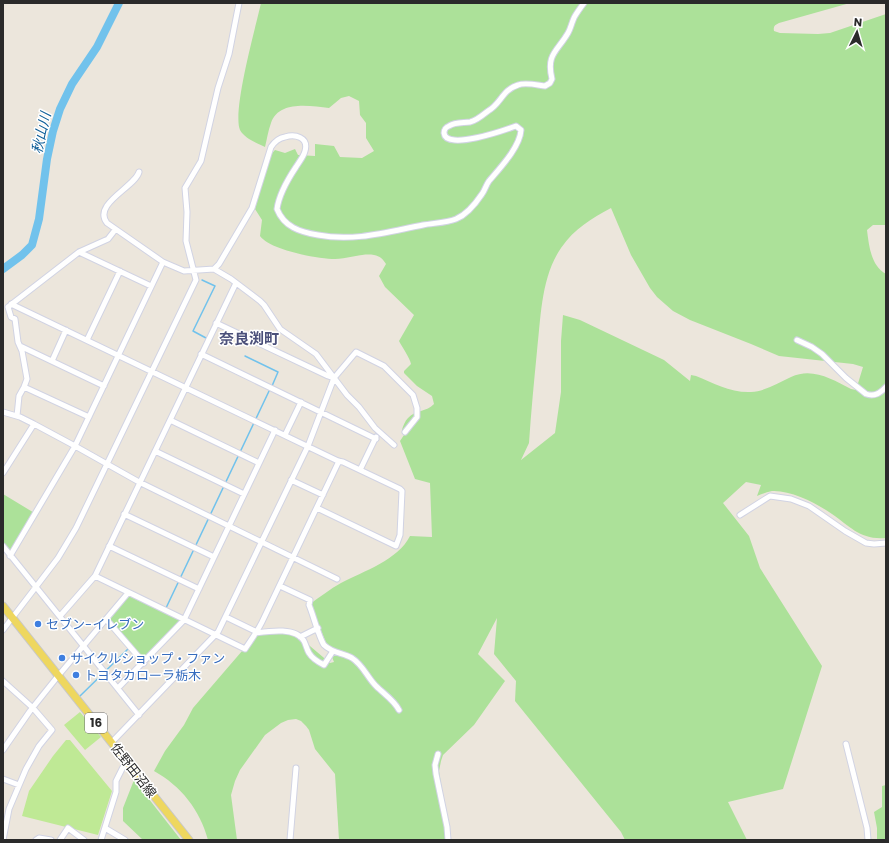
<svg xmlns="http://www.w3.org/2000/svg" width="889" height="843" font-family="Poppins,'Noto Sans JP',sans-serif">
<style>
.green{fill:#ace199;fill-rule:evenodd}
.pitch{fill:#bfe995}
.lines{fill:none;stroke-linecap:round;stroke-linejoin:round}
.stream{stroke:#71c2ec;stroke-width:1.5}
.river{stroke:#71c2ec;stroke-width:8}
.minor-casing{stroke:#d1d3e3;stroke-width:7}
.major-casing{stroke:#c8c8c8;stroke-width:9}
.minor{stroke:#fff;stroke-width:5}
.major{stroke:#eed75f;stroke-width:7}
.shop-dot{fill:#3f7fe0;stroke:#fff;stroke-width:1.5}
.labels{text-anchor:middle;stroke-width:3;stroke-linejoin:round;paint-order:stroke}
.shield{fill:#fff;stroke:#6a6a6a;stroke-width:1}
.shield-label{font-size:12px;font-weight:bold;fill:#2a2a2a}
.shop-label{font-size:13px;fill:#366cbe;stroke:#fff;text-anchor:start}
.street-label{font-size:13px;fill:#2a2a2a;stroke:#fff}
.water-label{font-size:14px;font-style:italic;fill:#105f98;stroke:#fff}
.quarter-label{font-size:15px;font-weight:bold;fill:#4b507a;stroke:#fff}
</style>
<rect width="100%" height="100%" fill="#ece6dc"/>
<!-- green -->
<path class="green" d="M261,3H850L779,23C775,25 773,26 774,31L780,33L818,34L830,33L886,14V225H873L867,230C869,246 871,266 886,274V538C860,540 851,527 832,514C816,503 791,490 772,491C767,492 762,494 757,496L761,485L746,482L723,503L749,536L760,568L822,666L783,789L728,802L747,840H625L621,832L515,701L516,681L494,654L497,618L478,654L505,681L474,725L443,755L441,761L439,771L450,840H339L335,774L315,749L309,730L306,726L301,721L296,719L288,720L281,723L265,735L240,770L235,781L231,795L237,840H208C200,810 181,786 154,771L165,751L184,725L193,708L260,630L290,634L304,641L330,663L334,662L310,604C320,597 330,589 341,583C364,571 398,560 410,536L432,537L430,483L415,479L400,441L406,432L402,430C403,426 405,421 408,418C415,410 427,412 434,404L432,396L417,386L404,373V371L411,364C410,358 402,347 399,341L414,315L385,287L379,276L386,264C383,259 380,256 374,255C361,253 348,259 335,259C318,259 270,250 260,236L262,220L255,209L268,158L275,150L285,153L295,149L298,155L315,156V144L334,146L340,157L362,158L374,151L366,138V123L360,115L359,101L349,96L341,98L329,108C310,106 279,100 271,123C268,131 267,139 265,147C257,143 245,139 240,130C232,111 256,26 261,3ZM611,208L631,255L650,288L657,297L673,311L690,320L751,344L779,356L853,364L863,367L856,390L851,389C832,379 812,367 791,377C778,383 766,391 751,392C731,393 713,383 696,376L691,375L690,381L664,360L580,320L563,315L561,341V392L555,433L521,460L529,443C531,412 534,382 537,351C541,317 541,277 561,248C575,228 591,219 611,208Z
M3,494L36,514L10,556L3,546Z
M130,596L179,619V623L145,659H142L110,620V616L126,597Z
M134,780L181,840H143L123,821V808Z
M886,785V840H877V828L874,812L882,807V786Z"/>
<!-- pitch -->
<path class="pitch" d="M80,712L101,737L85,750L64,725Z
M66,740H70L112,791L98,835L22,816L29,791L53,756Z"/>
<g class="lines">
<!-- stream -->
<path class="stream" d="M202,280L215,286L193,331L206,338
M245,356L278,372L272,386
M166,608L270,389
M80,696L128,649"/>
<!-- river -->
<path class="river" d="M3,269L22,255L32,245L39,219L47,159L53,131L60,109L72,84L97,47L119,3"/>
<!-- minor casing -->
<g class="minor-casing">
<path id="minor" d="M139,172C135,187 92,204 107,223L163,262L184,271L214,269L231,279L260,301L264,305L280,329L316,354L347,395L359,407L375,428L394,445
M79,252L151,286
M214,269L219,264L252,208L271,147C275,141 279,138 285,137C295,134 309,137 305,151C304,156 299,162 296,167C288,179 279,194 277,209C284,227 300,232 318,235C354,242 387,232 423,225C433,223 446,223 456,219C466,215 476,203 482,194C485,190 486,185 489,181C500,168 520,147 521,130L516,126C505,130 446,151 444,133C444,130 446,127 449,126C455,122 463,123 470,122C476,121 483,115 488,111C501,104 502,90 518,85C525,82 537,85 545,86L550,83L552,79C546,54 557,52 568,33C571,28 572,21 575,16C578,11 581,7 584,3
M11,304L338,461L343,462L400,489L402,491L400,535L396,546L317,508
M216,323L328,376L334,378
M87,340L120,271
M797,340L812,347L822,354L846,378L866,394C875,397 880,393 886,387
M20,346L104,386
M201,354L376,439
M52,361L66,330
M24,387L89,417
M3,412L20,417L34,424L75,446L139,482L337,579
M17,416L19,396L24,387L27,379L22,351L18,342L15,319L11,317L8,307L79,252L108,239L115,230
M170,420L259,463
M285,435L301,402
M155,451L244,494
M360,470L376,437
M3,473L34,424
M291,480L323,495
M124,514L214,557
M740,515L770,496L791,499L809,506L845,531L866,543L874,544L886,543
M3,546L139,715
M109,546L199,589
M10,556L75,446L163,262
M95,576L245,649C251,640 257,632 262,622L339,461
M280,586L310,600L309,605C313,614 319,638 324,645C332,653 343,653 352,658C363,665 367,677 376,686C384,694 394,700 399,710
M60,616L95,576L236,283
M226,617L257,632
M106,619L144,663
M3,630L58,558L76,528L196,280L186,241L187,212L185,188L201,161L218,88L229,54L239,3
M256,633C270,631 296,627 304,641C306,645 307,650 309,653C312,658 318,662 324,665L333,651
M300,637L318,628
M3,681L33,708L52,730L39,746L26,769L9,809L3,840
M118,688L184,620L275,430
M112,742L218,632L308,446L334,378L356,352L384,366L413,395L417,408V417L405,432
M846,744L867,828L868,840
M3,750L30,711L58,676L128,593
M438,754L435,765L436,774L447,827L448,840
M3,779L19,785
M105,828L125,840
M36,840L39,838L51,840
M60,840L68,828L84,840
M101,840L116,792V781L123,767L128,764
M290,840L296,768"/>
</g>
<!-- major casing -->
<g class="major-casing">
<path id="major" d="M3,606L189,840"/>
</g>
<!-- minor -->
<use href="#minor" class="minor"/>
<!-- major -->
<use href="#major" class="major"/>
</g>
<!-- markers -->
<g class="shop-dot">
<circle cx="38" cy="624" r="4"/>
<circle cx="62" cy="658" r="4"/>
<circle cx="76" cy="675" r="4"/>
</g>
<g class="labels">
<!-- shield labels -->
<rect class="shield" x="85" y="713" width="22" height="20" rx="3"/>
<g class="shield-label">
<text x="96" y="727">16</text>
</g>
<!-- shop labels -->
<g class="shop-label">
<text x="46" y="629">セブン-イレブン</text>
<text x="70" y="663">サイクルショップ・ファン</text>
<text x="84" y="680">トヨタカローラ栃木</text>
</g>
<!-- street labels -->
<g class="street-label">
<text transform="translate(134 770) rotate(52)" y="5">佐野田沼線</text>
</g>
<!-- water labels -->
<g class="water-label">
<text transform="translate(41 133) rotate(-77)" y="5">秋山川</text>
</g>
<!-- quarter labels -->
<g class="quarter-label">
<text x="249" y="344">奈良渕町</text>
</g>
</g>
<!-- border -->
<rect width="889" height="843" fill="none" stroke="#2a2a2a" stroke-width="8"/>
<!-- north arrow -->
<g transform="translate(857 32) rotate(5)" stroke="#ffffff" stroke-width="3" paint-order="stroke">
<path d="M0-3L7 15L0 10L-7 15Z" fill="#2a2a2a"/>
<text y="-6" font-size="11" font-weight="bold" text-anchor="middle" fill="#2a2a2a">N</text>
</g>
</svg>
